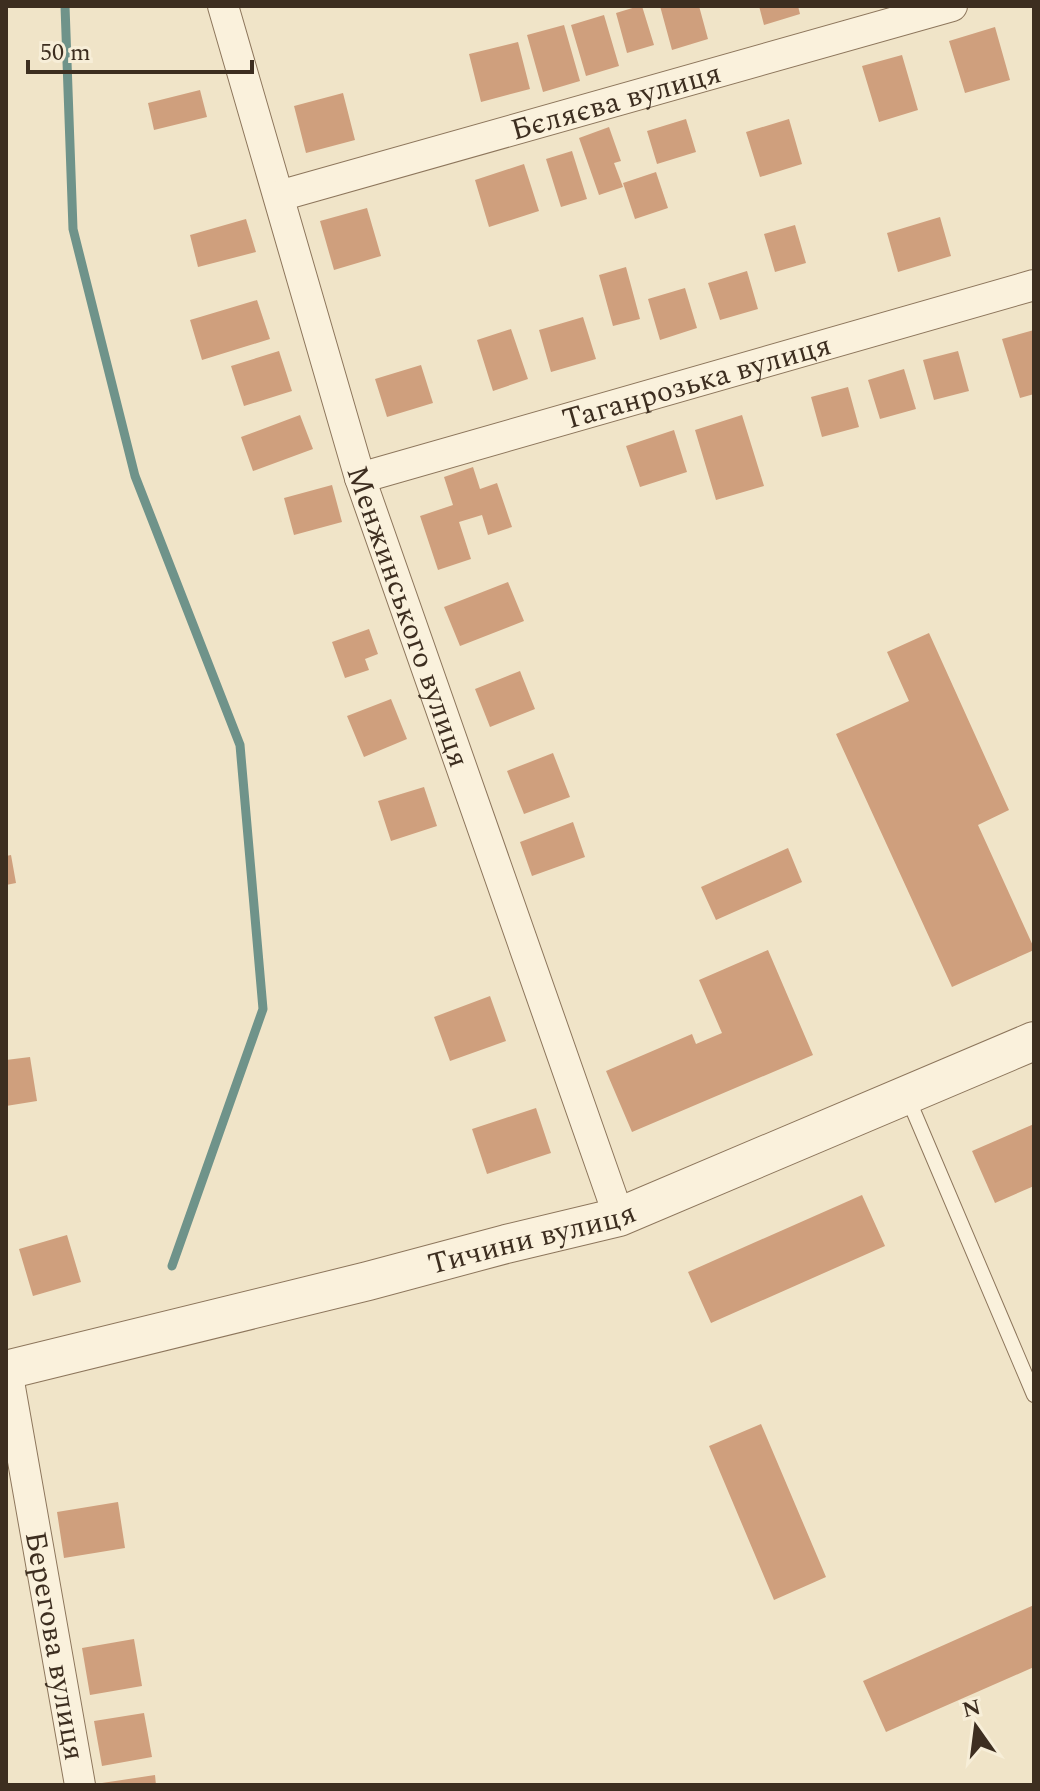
<svg xmlns="http://www.w3.org/2000/svg" width="1040" height="1791" font-family="Spectral,serif">
<style>
.lines{fill:none;stroke-linecap:round;stroke-linejoin:round}
.stream{stroke:#6f938a;stroke-width:9}
.building{fill:#cf9f7d}
.service-casing{stroke:#8d765c;stroke-width:16}
.minor-casing{stroke:#8d765c;stroke-width:32}
.tertiary-casing{stroke:#8d765c;stroke-width:40}
.service{stroke:#faf1dc;stroke-width:14}
.minor{stroke:#faf1dc;stroke-width:30}
.tertiary{stroke:#faf1dc;stroke-width:38}
.labels{text-anchor:middle;stroke-width:8;stroke-linejoin:round;paint-order:stroke}
.street-label{font-size:30px;fill:#3d2e20;stroke:#f7eed8}
</style>
<rect width="100%" height="100%" fill="#f0e4c8"/>
<g class="lines">
<!-- stream -->
<path class="stream" d="M65,6L73,229L135,476L240,745L263,1009L172,1266"/>
</g>
<!-- building -->
<path class="building" d="M639,6H642L654,45L627,53L616,13Z
M660,6H699L708,39L672,50Z
M759,6H798L800,14L764,25Z
M604,15L619,66L586,76L571,25Z
M564,25L580,81L543,92L527,35Z
M995,27L1010,80L965,93L949,41Z
M518,42L530,89L481,102L469,54Z
M902,55L918,110L879,122L862,66Z
M200,90L207,117L154,130L148,103Z
M343,93L355,140L306,153L294,106Z
M686,119L696,152L657,164L647,131Z
M789,119L802,164L760,177L746,132Z
M609,127L621,161L614,163L623,187L599,195L579,138Z
M572,151L587,199L561,207L546,159Z
M524,164L539,211L489,227L475,180Z
M656,172L668,208L635,219L623,183Z
M367,208L381,256L334,270L320,221Z
M940,217L951,256L898,272L887,233Z
M246,219L256,252L198,267L190,235Z
M795,225L806,263L775,272L764,234Z
M626,267L640,319L613,326L599,275Z
M747,271L758,309L720,320L708,283Z
M685,288L697,328L660,340L648,299Z
M257,300L270,339L202,360L190,320Z
M583,317L596,359L551,372L539,330Z
M511,329L528,379L493,391L477,340Z
M1034,330V394L1020,398L1002,339Z
M279,351L292,391L244,406L231,366Z
M958,351L969,391L934,400L923,360Z
M421,365L433,403L387,417L375,379Z
M904,369L916,409L880,419L868,380Z
M848,387L859,427L822,437L811,397Z
M300,415L313,449L253,471L241,437Z
M742,415L764,486L716,500L695,430Z
M674,430L687,472L640,487L626,446Z
M473,467L480,489L497,483L512,527L488,535L482,515L459,522L471,559L438,570L420,516L453,505L444,477Z
M332,485L342,522L294,535L284,498Z
M508,582L524,621L460,646L444,607Z
M369,629L378,654L365,659L369,670L345,678L332,642Z
M929,633L1009,810L978,825L1034,948V950L952,987L836,734L909,701L887,652Z
M520,671L535,709L490,727L475,689Z
M391,699L407,739L364,757L347,716Z
M553,753L570,797L524,814L507,771Z
M424,787L437,826L391,841L378,801Z
M573,822L585,857L532,876L520,842Z
M788,848L802,882L716,920L701,887Z
M11,855L16,883L6,885V856Z
M768,950L813,1055L632,1132L606,1071L692,1034L696,1044L722,1033L699,980Z
M490,996L506,1041L450,1061L434,1017Z
M30,1057L37,1101L6,1106V1060Z
M536,1108L551,1153L487,1174L472,1129Z
M1034,1124V1186L995,1203L972,1151Z
M862,1195L885,1246L711,1323L688,1272Z
M67,1235L81,1282L33,1296L19,1249Z
M761,1424L826,1577L774,1600L709,1446Z
M118,1502L125,1548L64,1558L57,1512Z
M1034,1605V1667L886,1732L863,1681Z
M134,1639L142,1686L90,1695L82,1648Z
M144,1713L152,1757L102,1766L94,1721Z
M155,1775L156,1785H102V1783Z"/>
<g class="lines">
<!-- service casing -->
<g class="service-casing">
<path id="service" d="M907,1096L1034,1395"/>
</g>
<!-- minor casing -->
<g class="minor-casing">
<g id="minor">
<path id="s1" d="M223,6L360,478L619,1217"/>
<path id="s2" d="M279,196L952,6"/>
<path id="s3" d="M360,478L1034,285"/>
<path id="s4" d="M7,1370L80,1785"/>
</g>
</g>
<!-- tertiary casing -->
<g class="tertiary-casing">
<g id="tertiary">
<path id="s5" d="M6,1370L368,1281L506,1244L619,1217L1034,1041"/>
</g>
</g>
<!-- service -->
<use href="#service" class="service"/>
<!-- minor -->
<use href="#minor" class="minor"/>
<!-- tertiary -->
<use href="#tertiary" class="tertiary"/>
</g>
<g class="labels">
<!-- street labels -->
<g class="street-label">
<text dy="10" stroke="none"><textPath href="#s2" startOffset="350">Бєляєва вулиця</textPath></text>
<text dy="10" stroke="none"><textPath href="#s3" startOffset="350">Таганрозька вулиця</textPath></text>
<text dy="10" stroke="none"><textPath href="#s1" startOffset="638">Менжинського вулиця</textPath></text>
<text dy="10" stroke="none"><textPath href="#s5" startOffset="542">Тичини вулиця</textPath></text>
<text dy="10" stroke="none"><textPath href="#s4" startOffset="280">Берегова вулиця</textPath></text>
</g>
</g>
<!-- border -->
<rect width="1040" height="1791" fill="none" stroke="#3d2e20" stroke-width="16"/>
<!-- north arrow -->
<g transform="translate(976 1727) rotate(346)" stroke="#f7eed8" stroke-width="6" paint-order="stroke">
<path d="M0-6L14 30L0 20L-14 30Z" fill="#3d2e20"/>
<text y="-12" font-size="22" font-weight="bold" text-anchor="middle" fill="#3d2e20">N</text>
</g>
<!-- scale -->
<path d="M28 60v12h224v-12" fill="none" stroke="#3d2e20" stroke-width="4"/>
<text x="40" y="60" font-size="24" fill="#3d2e20" stroke="#f7eed8" stroke-width="6" paint-order="stroke">50 m</text>
</svg>
